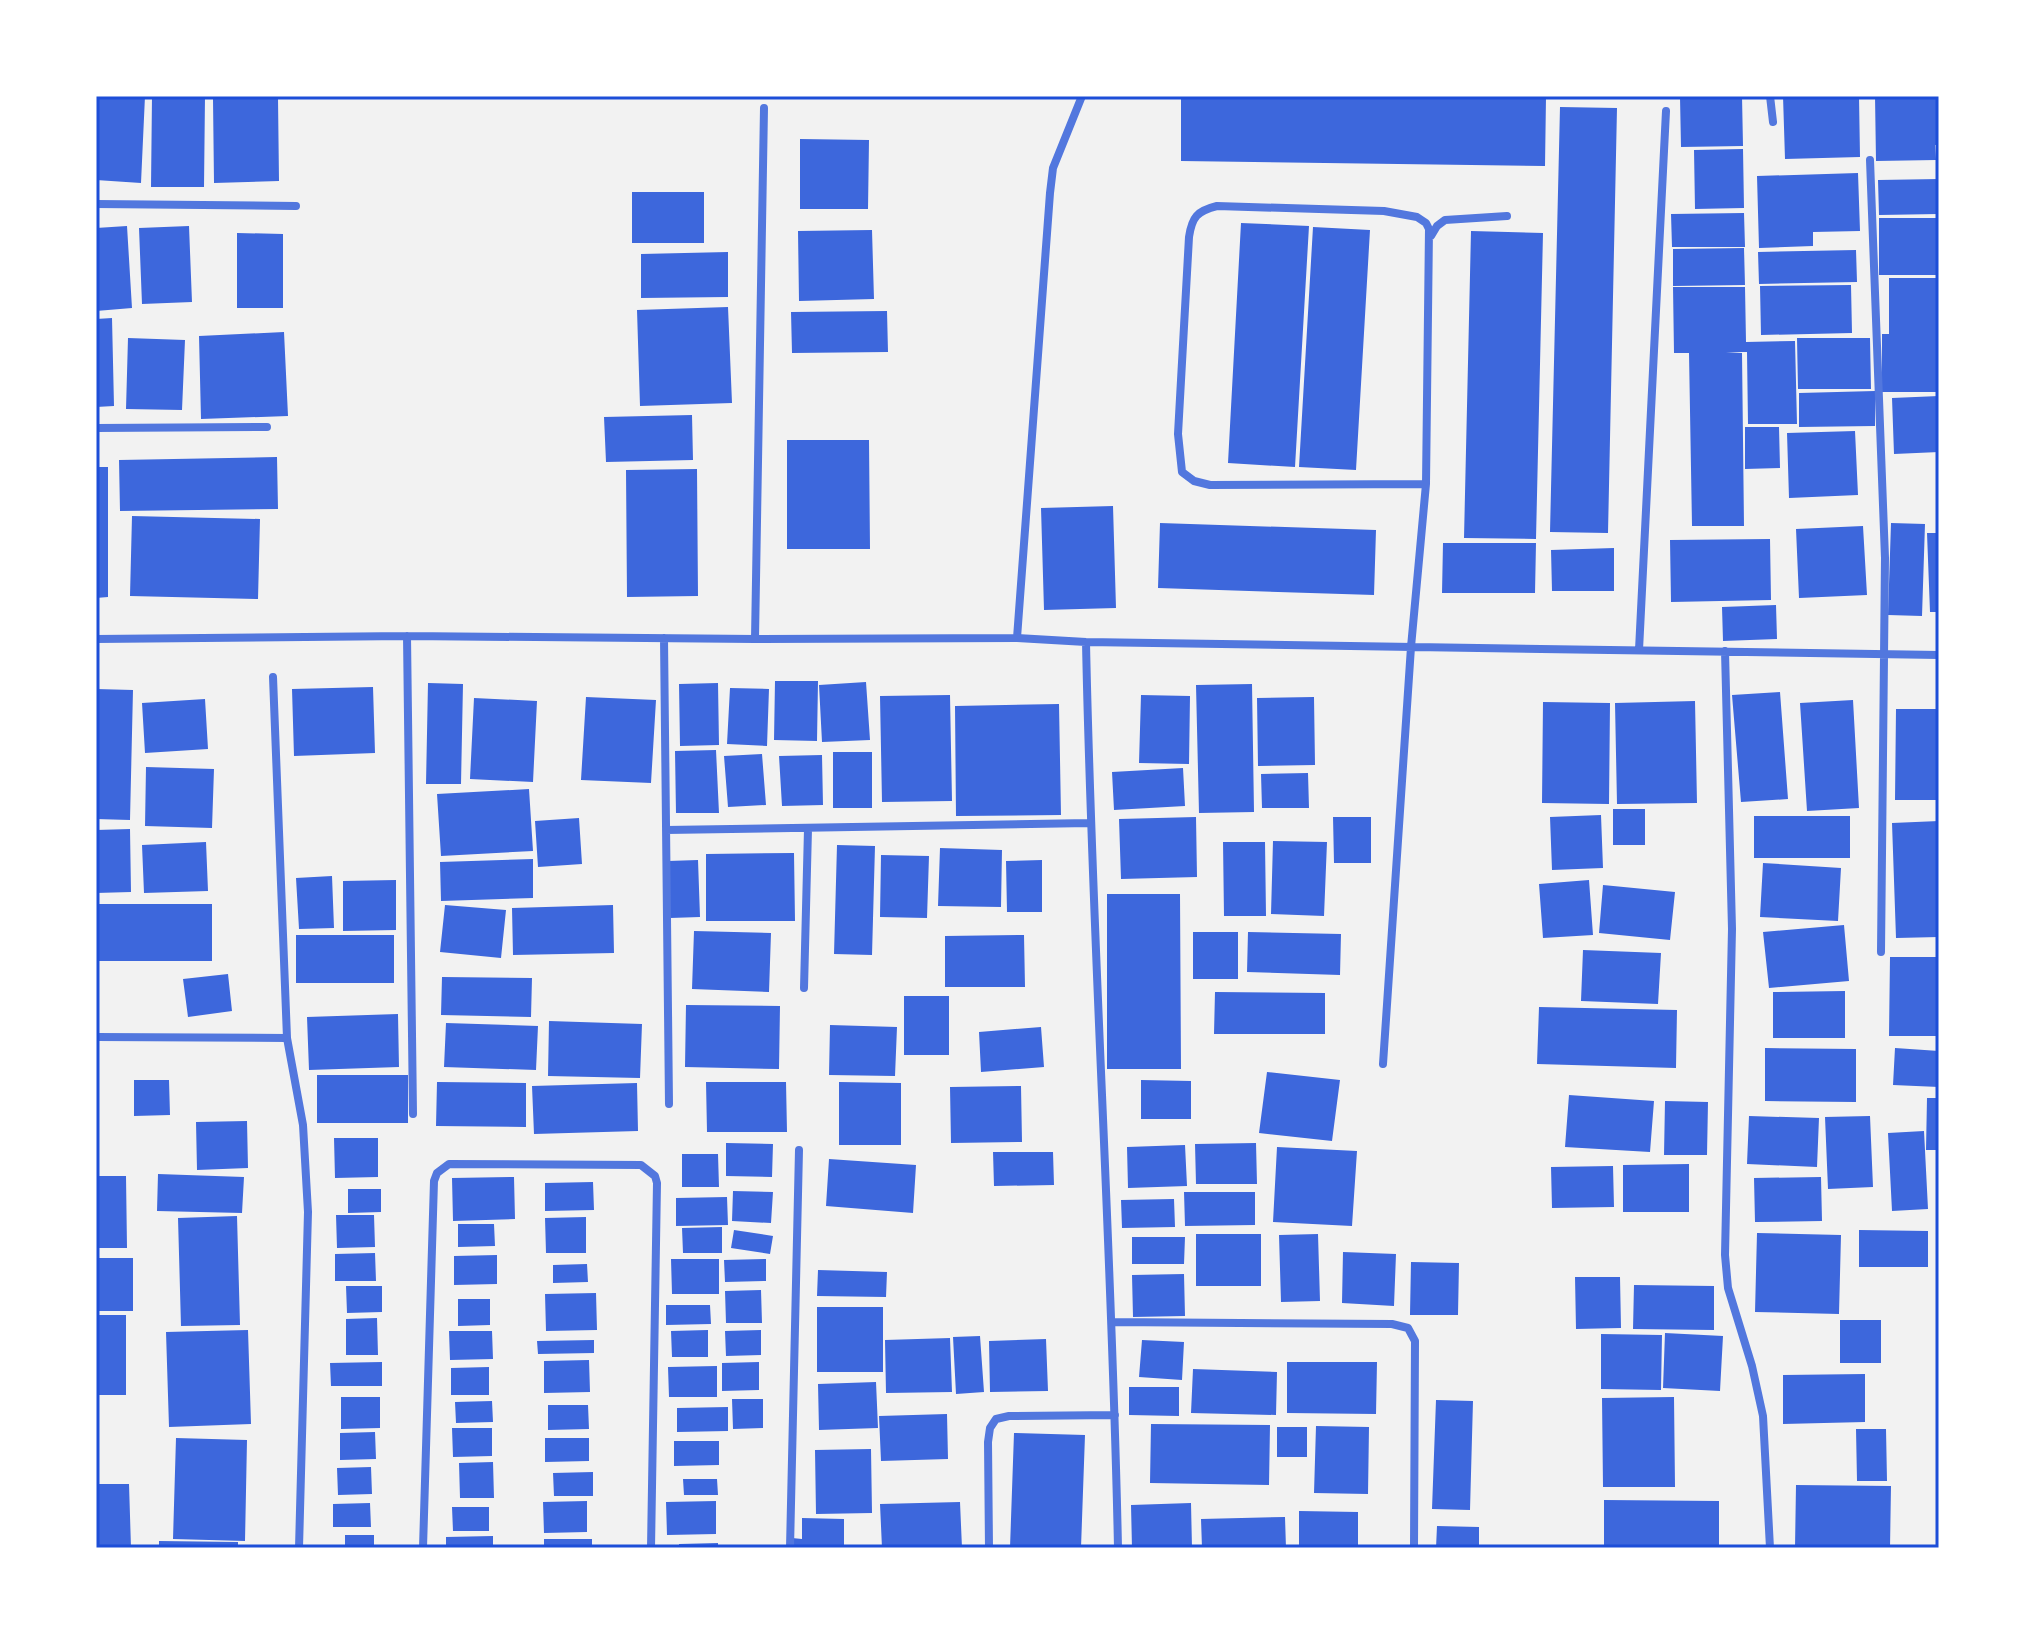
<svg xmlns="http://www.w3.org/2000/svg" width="2035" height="1644" font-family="Manrope,sans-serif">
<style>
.building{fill:#3d67dc}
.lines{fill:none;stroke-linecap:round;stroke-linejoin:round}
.minor{stroke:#5277de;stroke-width:8}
.neatline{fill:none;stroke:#1d4ed8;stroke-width:3}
</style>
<rect width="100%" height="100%" fill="#f2f2f2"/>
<!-- building -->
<path class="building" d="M96,96H145L141,183L96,180Z
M152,96H205L204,187H151Z
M1181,96L1546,97L1545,166L1181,161Z
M1742,96L1743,146L1681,147L1680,97Z
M1783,96H1859L1860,157L1785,159Z
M1875,96H1939V145H1935L1936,160L1876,161Z
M278,98L279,181L214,183L213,99Z
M1560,107L1617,108L1608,533L1550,532Z
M800,139L869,140L868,209H800Z
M1743,149L1744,208L1695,209L1694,150Z
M1858,173L1860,231L1813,232V246L1759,248L1757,176Z
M1939,179V214L1879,215L1878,180Z
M632,192H704V243H632Z
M1744,213L1745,247H1672L1671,214Z
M1879,218H1939V275H1879Z
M1241,223L1309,226L1295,467L1228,463Z
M127,226L132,308L96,311V228Z
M189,226L192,302L142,304L139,228Z
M1313,227L1370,230L1356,470L1299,467Z
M872,230L874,299L799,301L798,231Z
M1471,231L1543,233L1536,539L1464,538Z
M237,233L283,234V308H237Z
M1744,248L1745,285L1673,286V249Z
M1856,250L1857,282L1759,284L1758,252Z
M728,252V297L641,298V254Z
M1889,278H1939V392H1882V334H1889Z
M1851,285L1852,333L1761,335L1760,286Z
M1673,287H1745L1746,342L1795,341L1797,424H1748L1747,352H1726L1742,353L1744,526H1692L1689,353H1674Z
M728,307L732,403L640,406L637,310Z
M887,311L888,352L792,353L791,312Z
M112,318L114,406L96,407V319Z
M284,332L288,416L201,419L199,336Z
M128,338L185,340L182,410L126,409Z
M1797,338H1870L1871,389H1798Z
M1875,391V426L1799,427V393Z
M1939,396V452L1894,454L1892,398Z
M692,415L693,460L606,462L604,417Z
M1745,427H1779L1780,468L1745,469Z
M1855,431L1858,495L1789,498L1787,433Z
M787,440H869L870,549H787Z
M277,457L278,509L120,511L119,460Z
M96,467H108V597L96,598Z
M697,469L698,596L627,597L626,470Z
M1113,506L1116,608L1044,610L1041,508Z
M132,516L260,519L258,599L130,596Z
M1160,523L1376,530L1374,595L1158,588Z
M1891,523L1925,524L1922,616L1888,615Z
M1863,526L1867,595L1799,598L1796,529Z
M1927,533H1939V612H1930Z
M1770,539L1771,600L1671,602L1670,540Z
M1443,543H1536L1535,593H1442Z
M1614,548V591H1552L1551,550Z
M1776,605L1777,639L1723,641L1722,607Z
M775,681H818L817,741L774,740Z
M866,682L870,740L822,742L819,685Z
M428,683L463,684L461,784H426Z
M718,683L719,745L680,746L679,684Z
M1252,684L1254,812L1199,813L1196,685Z
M373,687L375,753L294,756L292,689Z
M730,688L769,689L767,746L727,744Z
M96,689L133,690L130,820L96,819Z
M1780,692L1788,799L1741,802L1732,695Z
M950,695L952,801L882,802L880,696Z
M1141,695L1190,696L1189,764L1139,763Z
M586,697L656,700L651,783L581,780Z
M1314,697L1315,765L1258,766L1257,698Z
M474,698L537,701L533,782L470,779Z
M205,699L208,749L145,753L142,703Z
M1853,700L1859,808L1807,811L1800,703Z
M1695,701L1697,803L1617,804L1615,703Z
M1543,702L1610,703L1609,804L1542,803Z
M1059,704L1061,815L956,816L955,706Z
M1896,709H1939V800H1895Z
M716,750L719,813H676L675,751Z
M833,752H872V808H833Z
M762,754L766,805L728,807L724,756Z
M822,755L823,805L782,806L779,756Z
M146,767L214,769L212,828L145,826Z
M1183,768L1185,806L1114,810L1112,772Z
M1308,773L1309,808H1262L1261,774Z
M529,789L533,851L441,856L437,794Z
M1613,809H1645V845H1613Z
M1601,815L1603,868L1552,870L1550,817Z
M1754,816H1850V858H1754Z
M1196,817L1197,877L1121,879L1119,819Z
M1333,817H1371V863H1334Z
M579,818L582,864L538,867L535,821Z
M1939,821V937L1896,938L1892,823Z
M130,829L131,892L96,893V830Z
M1273,841L1327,842L1324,916L1271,914Z
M206,842L208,891L144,893L142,845Z
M1223,842H1265L1266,916H1224Z
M837,845L875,846L872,955L834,954Z
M940,848L1002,850L1001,907L938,906Z
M794,853L795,921H706V854Z
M881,855L929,856L927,918L880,917Z
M533,859V898L441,901L440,862Z
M698,860L700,917L670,918L668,861Z
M1042,860V912H1007L1006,861Z
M1763,863L1841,868L1838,921L1760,917Z
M332,876L334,928L299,929L296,878Z
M396,880V930L343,931V881Z
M1589,880L1593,935L1543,938L1539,884Z
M1603,885L1675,892L1670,940L1599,933Z
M1107,894H1180L1181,1069H1107Z
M96,904H212V961H96Z
M445,905L506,910L501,958L440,952Z
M613,905L614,953L513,955L512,908Z
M1844,925L1849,981L1769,988L1763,932Z
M694,931L771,933L769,992L692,989Z
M1193,932H1238V979H1193Z
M1248,932L1341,934L1340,975L1247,972Z
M296,935H394V983H296Z
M1024,935L1025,987H945V936Z
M1583,950L1661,953L1658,1004L1581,1001Z
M1890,957H1939V1036H1889Z
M228,974L232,1011L188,1017L183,979Z
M442,977L532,978L531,1017L441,1015Z
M1845,991V1038H1773V992Z
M1215,992L1325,993V1034H1214Z
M904,996H949V1055H904Z
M686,1005L780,1006L779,1069L685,1067Z
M1539,1007L1677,1010L1676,1068L1537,1064Z
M398,1014L399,1067L309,1070L307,1017Z
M549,1021L642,1024L640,1078L548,1076Z
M446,1023L538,1026L536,1070L444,1067Z
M830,1025L897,1027L895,1076L829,1075Z
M1041,1027L1044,1067L981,1072L979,1032Z
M1765,1048L1856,1049V1102L1765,1101Z
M1895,1048L1939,1051V1087L1893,1085Z
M1267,1072L1340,1080L1332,1141L1259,1133Z
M317,1075H408V1123H317Z
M134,1080H169L170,1115L134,1116Z
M1141,1080L1191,1081V1119H1141Z
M437,1082L526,1083V1127L436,1126Z
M706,1082H786L787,1132H707Z
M839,1082L901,1083V1145H839Z
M637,1083L638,1131L534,1134L532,1086Z
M1021,1086L1022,1142L951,1143L950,1087Z
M1569,1095L1654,1101L1650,1152L1565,1147Z
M1927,1098H1939V1150H1926Z
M1665,1101L1708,1102L1707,1155H1664Z
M1749,1116L1819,1118L1817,1167L1747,1164Z
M1870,1116L1873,1187L1828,1189L1825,1117Z
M247,1121L248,1168L197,1170L196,1122Z
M1924,1131L1928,1209L1892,1211L1888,1133Z
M334,1138H378V1177L335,1178Z
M726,1143L773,1144L772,1177L726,1176Z
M1256,1143L1257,1184H1196L1195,1144Z
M1185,1145L1187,1186L1128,1188L1127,1147Z
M1277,1147L1357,1151L1352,1226L1273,1222Z
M993,1152H1053L1054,1185L994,1186Z
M682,1154H718L719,1187H682Z
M829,1159L916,1165L913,1213L826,1206Z
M1689,1164V1212H1623V1165Z
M1613,1166L1614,1207L1552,1208L1551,1167Z
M158,1174L244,1177L242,1213L157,1211Z
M96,1176H126L127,1248H96Z
M514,1177L515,1219L453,1221L452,1178Z
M1821,1177L1822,1221L1755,1222L1754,1178Z
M593,1182L594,1210L545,1211V1183Z
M348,1189H381V1212L348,1213Z
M733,1191L773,1192L771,1223L732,1221Z
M1184,1192H1255V1225L1185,1226Z
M727,1197L728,1225L676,1226V1198Z
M1174,1199L1175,1227L1122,1228L1121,1200Z
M336,1215H374L375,1247L337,1248Z
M237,1216L240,1325L181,1326L178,1218Z
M586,1217V1253H546L545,1218Z
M458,1224H494L495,1246L458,1247Z
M722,1227V1253H683L682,1228Z
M734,1230L773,1236L770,1254L731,1248Z
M1859,1230L1928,1231V1267H1859Z
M1757,1233L1841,1235L1839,1314L1755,1312Z
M1196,1234H1261V1286H1196Z
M1318,1234L1320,1301L1281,1302L1279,1235Z
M1132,1237H1185L1184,1264H1132Z
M1343,1252L1396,1254L1394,1306L1342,1303Z
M375,1253L376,1281H335V1254Z
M497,1255V1284L454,1285V1256Z
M96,1258H133V1311H96Z
M671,1259H719V1294H672Z
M766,1259V1281L725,1282L724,1260Z
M1411,1262L1459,1263L1458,1315H1410Z
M587,1264L588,1282L553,1283V1265Z
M818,1270L887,1272L886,1297L817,1296Z
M1184,1274L1185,1316L1133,1317L1132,1275Z
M1575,1277H1620L1621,1328L1576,1329Z
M1634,1285L1714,1286V1330L1633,1329Z
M346,1286H382V1312L347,1313Z
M761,1290L762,1323H726L725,1291Z
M596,1293L597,1330L546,1331L545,1294Z
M458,1299H490V1325L458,1326Z
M666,1305H710L711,1324L666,1325Z
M817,1307H883V1372H817Z
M96,1315H126V1395H96Z
M377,1318L378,1355H346V1319Z
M1840,1320H1881V1363H1840Z
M248,1330L251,1424L169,1427L166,1332Z
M708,1330V1357H672L671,1331Z
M761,1330V1355L726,1356L725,1331Z
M449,1331H492L493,1359L450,1360Z
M1665,1333L1723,1336L1720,1391L1663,1388Z
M1601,1334L1662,1335L1661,1390L1601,1389Z
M980,1336L984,1392L956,1394L953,1337Z
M950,1338L952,1392L886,1393L885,1340Z
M1046,1339L1048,1391L990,1392L989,1341Z
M594,1340V1353L538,1354L537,1341Z
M1142,1340L1184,1342L1182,1380L1139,1377Z
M589,1360L590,1392L544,1393V1361Z
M382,1362V1386H331L330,1363Z
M759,1362V1390L722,1391V1363Z
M1287,1362H1377L1376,1414L1287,1413Z
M717,1366V1397H669L668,1367Z
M489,1367V1395H451V1368Z
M1193,1369L1277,1372L1276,1415L1191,1413Z
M1865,1374V1422L1783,1424V1375Z
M876,1382L878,1428L819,1430L818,1384Z
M1129,1387H1179V1416L1129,1415Z
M341,1397H380V1428L341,1429Z
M1674,1397L1675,1487H1603L1602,1398Z
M732,1399H763V1428L733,1429Z
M1436,1400L1473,1401L1470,1510L1432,1509Z
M492,1401L493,1422L456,1423L455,1402Z
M548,1405H588L589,1429L548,1430Z
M728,1407V1431L677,1432V1408Z
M947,1414L948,1459L881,1461L879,1416Z
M1151,1424L1270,1425L1269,1485L1150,1483Z
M1316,1426L1369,1427L1368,1494L1314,1493Z
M1277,1427H1307V1457H1277Z
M452,1428H492V1456L453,1457Z
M1856,1429H1886L1887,1481H1857Z
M375,1432L376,1459L340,1460V1433Z
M1014,1433L1085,1435L1081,1548H1010Z
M176,1438L247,1440L245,1541L173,1539Z
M545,1438H589V1461L545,1462Z
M674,1441H719V1465L674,1466Z
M871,1449L872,1513L816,1514L815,1450Z
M493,1462L494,1498H460L459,1463Z
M371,1467L372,1494L338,1495L337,1468Z
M593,1472V1496H554L553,1473Z
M683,1479H717L718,1495H684Z
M96,1484H129L131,1548H96Z
M1796,1485L1891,1486L1890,1548H1795Z
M1604,1500L1719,1501V1548H1604Z
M587,1501V1532L544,1533L543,1502Z
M716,1501V1534L667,1535L666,1502Z
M960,1502L962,1548H882L880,1504Z
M370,1503L371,1527H333V1504Z
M1191,1503L1192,1548H1132L1131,1505Z
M452,1507H489V1531H453Z
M1299,1511L1358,1512V1548H1299Z
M1285,1517L1286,1548H1202L1201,1519Z
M802,1518L844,1519V1548H792V1538L802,1539Z
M1437,1526L1479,1527V1548H1436Z
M345,1535H374V1548H345Z
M493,1536V1548H446V1537Z
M544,1539H592V1548H544Z
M159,1541L238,1542V1548H159Z
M718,1543V1548H679V1544Z"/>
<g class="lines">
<!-- minor -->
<path class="minor" d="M1770,96L1773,122
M1870,160L1885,558L1881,952
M96,204L296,206
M1431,236L1437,226L1445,220L1507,216
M96,428L267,427
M407,636L413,1114
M664,638L669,1104
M1017,638L1050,193L1053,168L1082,96
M96,639L407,636L755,639L1017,638L1086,642L1939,655
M755,639L764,108
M1086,642C1092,944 1112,1246 1118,1548
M1639,650L1666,111
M1725,651L1732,929L1725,1255L1728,1288L1752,1366L1763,1416L1770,1548
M273,677L287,1038L303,1125L308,1212L299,1548
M666,830L1089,823
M804,988L808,829
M96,1037L287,1038
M1383,1064L1411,647L1426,484L1429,229L1426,223L1417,217L1384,211L1217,206C1197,211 1192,217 1189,237L1178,434L1182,472L1194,481L1210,485L1426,484
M1112,1322L1392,1324L1408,1328L1415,1341L1414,1548
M423,1548L434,1181L437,1173L449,1164L641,1165L655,1176L657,1183L651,1548
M790,1548L799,1150
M989,1548L988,1442L990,1428L996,1419L1009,1416L1115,1415"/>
</g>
<!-- border -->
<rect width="2035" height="1644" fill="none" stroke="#ffffff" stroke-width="196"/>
<rect x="98" y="98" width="1839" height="1448" class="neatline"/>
</svg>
